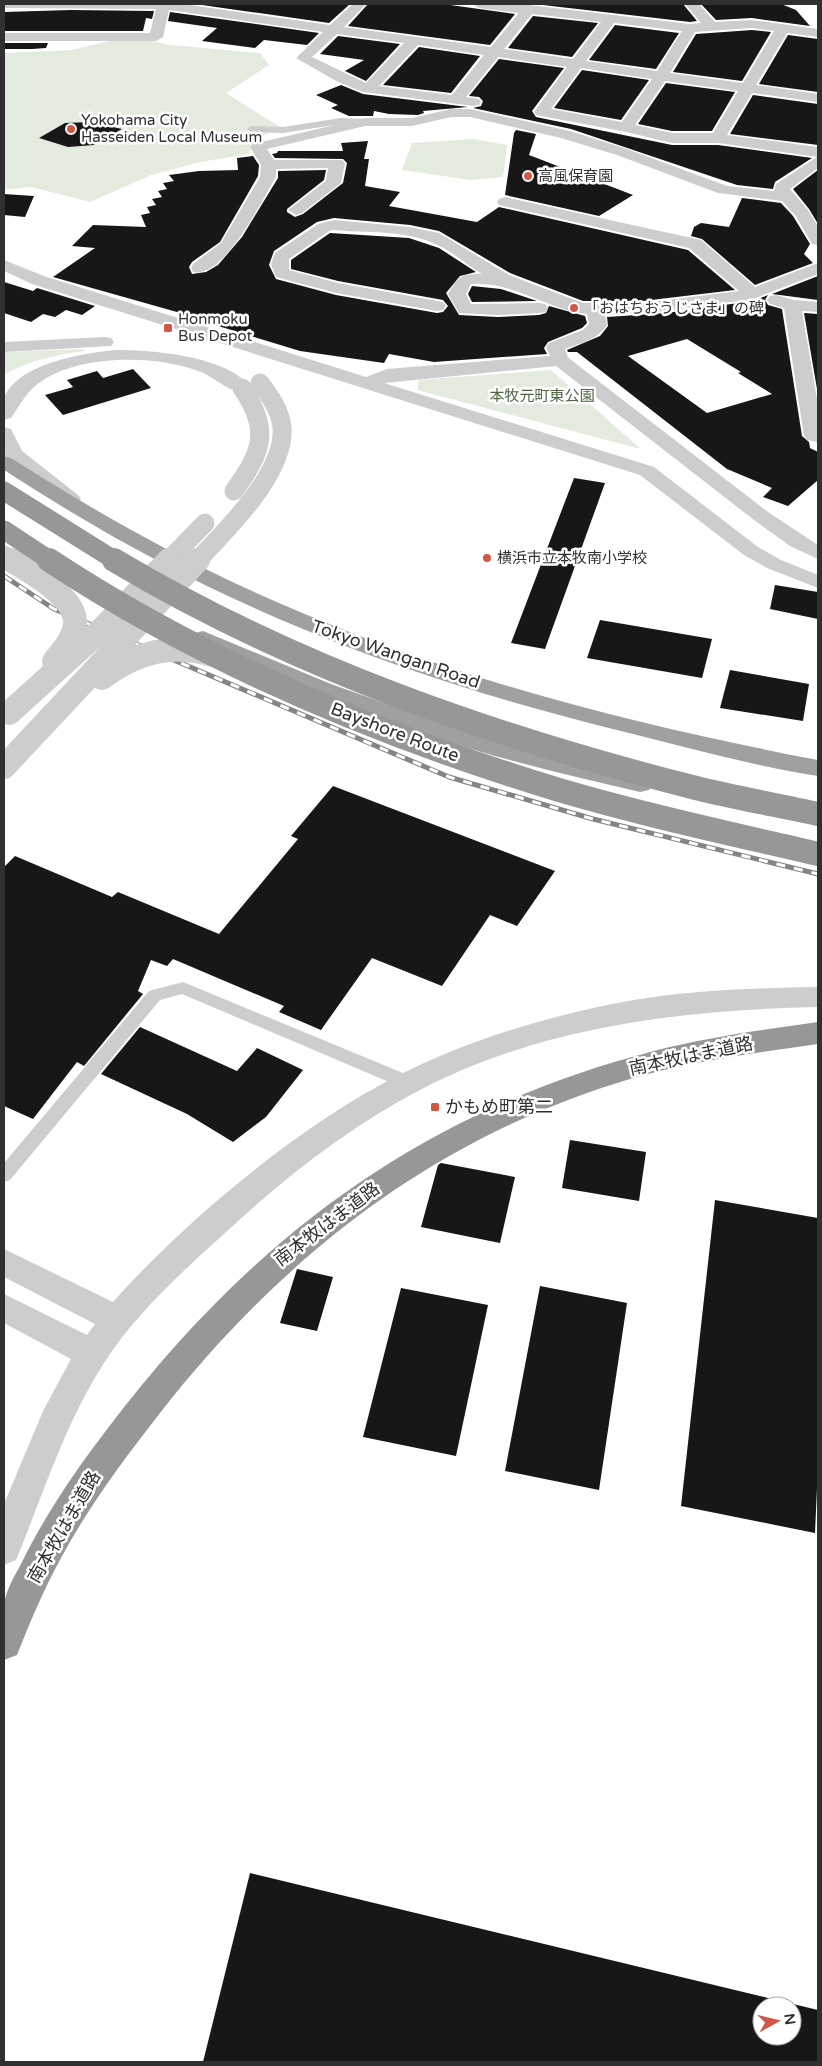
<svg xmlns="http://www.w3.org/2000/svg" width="822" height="2066" font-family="'Varela Round','Noto Sans JP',sans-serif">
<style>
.green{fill:#e3ebdf}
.building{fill:#171717;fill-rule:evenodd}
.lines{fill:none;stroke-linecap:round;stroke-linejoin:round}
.service{fill:#cdcdcd;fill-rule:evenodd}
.minor{fill:#cdcdcd;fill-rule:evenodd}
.tertiary{fill:#cdcdcd;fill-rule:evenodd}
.trunk{fill:#a0a0a0;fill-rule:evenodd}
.motorway{fill:#979797;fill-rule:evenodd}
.rail-casing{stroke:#858585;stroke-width:5}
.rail{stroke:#fff;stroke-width:3;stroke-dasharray:9;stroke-linecap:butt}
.tertiary-bridge-far1{stroke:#cdcdcd;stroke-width:19}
.tertiary-bridge{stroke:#cdcdcd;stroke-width:24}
.motorway-bridge-far1{stroke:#979797;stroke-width:19}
.motorway-bridge{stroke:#979797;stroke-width:24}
.poi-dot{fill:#d15847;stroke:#fff;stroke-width:2}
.labels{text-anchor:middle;stroke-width:5;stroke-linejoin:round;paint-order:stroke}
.far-poi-label{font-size:15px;fill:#303030;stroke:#fff;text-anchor:start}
.far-park-label{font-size:15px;fill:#4c6642;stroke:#fff}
.street-label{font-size:18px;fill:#303030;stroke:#fff}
.poi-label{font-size:18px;fill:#303030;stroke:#fff;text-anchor:start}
</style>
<rect width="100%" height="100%" fill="#fff"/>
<!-- green -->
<path class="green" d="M114,40H147L170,45L260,53L269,65L226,93L280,127L257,139L249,154L200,162L151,175L90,202L31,187L4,190V53L71,50Z
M473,139L507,145L503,177L471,180L402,170L412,143Z
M84,349V351C55,355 30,360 4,375V352Z
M551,370L641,449L417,390L419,380Z"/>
<!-- building -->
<path class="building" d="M195,4H350L329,23Z
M368,4H443L515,14L490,45L348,26Z
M534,4H683L697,21L690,22Z
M701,4H781L796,10L810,26L752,18L716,20Z
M71,10L154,11L152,19L146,18L143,31H4V12Z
M170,12L319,33L307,45L264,40L255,48L202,41L217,28L168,21Z
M533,16L598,23L572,57L508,48Z
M615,25L679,33L656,69L589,60Z
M752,30L771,32L742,81L673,72L696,34Z
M788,35L818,39V92L759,84Z
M338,36L400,44L366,81L345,71L364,60L320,54Z
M4,43H48L46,48L32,49H4Z
M419,47L480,56L451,93L383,85Z
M499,59L564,68L532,111L536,117L672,145H718L812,158L775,182L773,189L737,185L571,129L473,108L481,106L483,101L479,97L469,96Z
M582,70L649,80L621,120L554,108Z
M666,83L735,92L712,131H672L638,124Z
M341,85L363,94L468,107L423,111L424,113L418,115L389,114L374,111L373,116H349L331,108L338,105L316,95Z
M753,95L818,104V145L730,134Z
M91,122L122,129L94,145L68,147L39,138L65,123Z
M516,130L536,134L529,155L633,195L599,216L505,195L514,133Z
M368,141L364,159H369L365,186L400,192L389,206L477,222L499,207L688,250L735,290L643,301H583L510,273L439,231L410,225L334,218L317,222L274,251L269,265L276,279L336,295L437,313L443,312L448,306L443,300L338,281L291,269V260L330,233L409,238L439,248L476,272L460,276L446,293L459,315L498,317L539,315L546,313L549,306L585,316L587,323L582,328L548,342L544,348L547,354L434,362L389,354L384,363L300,351L182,315L184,314L53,277L95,248L72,246L93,225L146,227L141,215L150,213L147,207L156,205L152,199L162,197L158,191L167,189L163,183L174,181L169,175L199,171L238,170L237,158L253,156L259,165L258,176L220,242L192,262L189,267L192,274L206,272L218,265L242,237L278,178V171L326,170L324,180L287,209V212L295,217L303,214L343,183L347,163L343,159L275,158L272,154L277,153L278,151H343L341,143Z
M818,170V224L809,209L793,189Z
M4,194L34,196L25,217L4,215Z
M742,198L781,203L793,216L810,244L804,254L813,263L755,285L702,239L691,236L694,227L701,223L729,227Z
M818,276V300L772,294Z
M4,282L33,291L37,288L95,306L82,315L66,310L55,317L43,314L31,322L4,313Z
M472,286L501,289L537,301L472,302L468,294Z
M768,295L765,300L768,305L782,309L802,436L809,442L810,448L818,452V480L788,506L763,497L772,488L727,469L577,352H568L567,350L600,336L608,326L607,317L666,313L753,301ZM687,339L741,372L738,373L772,394L707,413L628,356Z
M804,313L818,314V390L817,389Z
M133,369L151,388L63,415L45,395L73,387L67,380L97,371L103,378Z
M574,478L605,483L545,649L511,643Z
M775,585L818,592V619L770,609Z
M600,620L712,639L702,678L587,658Z
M730,670L809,684L803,721L720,708Z
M333,786L555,871L517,926L490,915L442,986L372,958L321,1030L279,1012L284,1006L173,959L167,966L151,960L138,991L143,994L84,1066L77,1062L33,1119L4,1106V867L15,856L112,897L118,892L219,934L298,839L291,836Z
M140,1027L237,1071L257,1048L303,1070L266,1117L233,1142L187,1114L101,1074Z
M570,1140L646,1152L639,1201L562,1188Z
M441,1163L515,1177L500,1243L421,1227L438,1165Z
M715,1200L818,1218V1466L815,1533L681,1506Z
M297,1269L333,1277L317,1331L280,1323Z
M540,1286L627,1303L599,1490L505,1471Z
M401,1288L488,1305L456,1456L363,1437Z
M250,1873L818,2010V2062H203ZM762,2006H792V2036H762Z"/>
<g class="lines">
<!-- service -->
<path class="service" d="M341,118L365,119L369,122L365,125L341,124L283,133L251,132L247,129L251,126L283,127Z
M183,982L415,1078L417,1083L415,1088L409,1090L403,1088L182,994L160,1000L10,1180L4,1182V1163L149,991Z"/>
<!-- minor -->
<path class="minor" d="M4,4H183L330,25L353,4H366L344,27L491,47L519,13L479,8L473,4L529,5L690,24L701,23L685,4H699L715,22L752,20L818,29V37L787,33L756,85L818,94V102L752,93L727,135L818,147V168L790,189L808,210L818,227V245L812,244L795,215L782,201L718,193L617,155L561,138L470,117H451L412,126H365L267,149L274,160H342L345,163L341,183L302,213L296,215L288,210L326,181L328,168L276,169V177C262,200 224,279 193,272L191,268L193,264L221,243L260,177L261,165L250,147L253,144L365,118H412L451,109H470L570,131L627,149L727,186L774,191L776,184L817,157L718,143H672L626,132L536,115L534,112L567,67L498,57L466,97L479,99L481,102L479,105L474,106L363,92L338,82L296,58L323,32L169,10L163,37L156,41H4V33H150L156,9L4,8ZM532,14L601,22L573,59L504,49ZM614,23L682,31L657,71L586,61ZM752,28L774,31L743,83L670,73L695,32ZM337,34L404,43L366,83L312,57ZM418,45L484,55L452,95L379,86ZM581,68L652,79L622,122L551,109ZM665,81L738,91L713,133H672L635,125Z
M505,197L701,240L755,287L818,263V274L753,299L666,311L605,315L607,325C597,340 581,343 565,349L569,360L566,364H554L546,347L549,343L583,330L589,324L587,314C546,310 514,281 471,284L466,294L471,304L539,303L545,304L548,308L545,312L539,313L498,315L459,313L448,294C458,276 461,274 482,274C465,264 451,250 433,243C403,230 366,233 334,230L329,231L289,259V270L338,283L443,302L446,306L443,310L437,311L336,293L276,277L271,264L275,253L318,224L334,220L410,227L439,233L509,275L583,303H643L739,291L689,248L499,205L497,202L499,199Z
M776,295L794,300L818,302V312L802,311L818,405V442L807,440L804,436L784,308L770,304L767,300L770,296Z
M818,987V1007C682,1010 543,1026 420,1090C349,1127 284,1178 225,1233C181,1273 136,1313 104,1363C64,1425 44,1493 16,1560L4,1565V1504L43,1411L71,1359L4,1323V1294L87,1335L95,1324L4,1277V1249L113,1302C187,1219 301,1124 401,1074C473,1038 555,1014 634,1000C695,990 756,988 818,987Z"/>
<!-- tertiary -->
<path class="tertiary" d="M4,260L44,276L366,377L387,369L560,355L566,356L768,512L818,545V559L790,546L754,520L556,366L384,383L654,467L758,547L781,560L818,575V588L767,568L744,555L640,475L32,284L4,271Z
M105,337L111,338L114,342L111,346L4,352V342Z
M116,350C152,350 229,356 251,388L249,392C233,396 216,378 201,372C158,355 82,354 42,381C27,390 21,404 11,418L4,420C4,413 2,403 5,396C20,363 84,353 116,350Z
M4,427L11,429L22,451L78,495L81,499L78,503L71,505L64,503L7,458L4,453Z"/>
<!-- trunk -->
<path class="trunk" d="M4,456L11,458C97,513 186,563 279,603C450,678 635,725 818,760V776C755,766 692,749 629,733C519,706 408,673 303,629C198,586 99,532 4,470Z
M203,631L331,684L455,728L544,754L649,778L652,784L649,790L640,792C586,779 532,767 478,751C381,722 288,684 195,643L192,638L195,633Z"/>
<!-- motorway -->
<path class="motorway" d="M818,1022V1044C755,1053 691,1061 630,1079C435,1137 284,1255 160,1413C124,1459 89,1506 61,1558C44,1589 30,1622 17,1655L4,1660C4,1643 0,1615 5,1599C8,1587 15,1575 21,1564C45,1515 75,1471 108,1428C251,1239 421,1111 654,1051C708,1037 763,1030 818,1022Z"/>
<!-- rail casing -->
<g class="rail-casing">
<path id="rail" d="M4,576L54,609L449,777L593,819L818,874"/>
</g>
<!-- rail -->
<use href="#rail" class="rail"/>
<!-- tertiary-bridge-far1 -->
<path class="tertiary-bridge-far1" d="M234,491C262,452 271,430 242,388
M4,555L13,561
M168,561L205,523
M197,561C226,530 286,473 282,427C280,410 270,396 260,383"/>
<!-- tertiary-bridge -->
<path class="tertiary-bridge" d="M11,560C30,572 77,597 75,624C74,638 63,650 54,661
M102,678C136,652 171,643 213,655
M9,713L102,629L169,560
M4,767L198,560"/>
<!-- motorway-bridge-far1 -->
<path class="motorway-bridge-far1" d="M4,491L116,561
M4,530L51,561"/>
<!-- motorway-bridge -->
<path class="motorway-bridge" d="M49,560C205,663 381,736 559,790C644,815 732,834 818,854
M114,560C293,667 494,737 696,788C736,798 777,805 818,814"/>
</g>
<!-- markers -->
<g class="poi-dot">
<circle cx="71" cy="129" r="5"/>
<circle cx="528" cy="176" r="5"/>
<circle cx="574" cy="308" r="5"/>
<rect x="163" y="323" width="10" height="10" rx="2.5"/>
<circle cx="487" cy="558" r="5"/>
<rect x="430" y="1102" width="10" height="10" rx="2.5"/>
</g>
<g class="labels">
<!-- far-poi labels -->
<g class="far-poi-label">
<text x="81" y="125">Yokohama City<tspan x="81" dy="17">Hasseiden Local Museum</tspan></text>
<text x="538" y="181">高風保育園</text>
<text x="584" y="313">「おはちおうじさま」の碑</text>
<text x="178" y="324">Honmoku<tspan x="178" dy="17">Bus Depot</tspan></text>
<text x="497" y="563">横浜市立本牧南小学校</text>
</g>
<!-- far-park labels -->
<g class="far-park-label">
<text x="542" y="401">本牧元町東公園</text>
</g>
<!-- street labels -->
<g class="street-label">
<text transform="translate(396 654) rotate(19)" y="6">Tokyo Wangan Road</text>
<text transform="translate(395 732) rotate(21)" y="6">Bayshore Route</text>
<text transform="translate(691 1056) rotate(-12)" y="6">南本牧はま道路</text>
<text transform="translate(327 1224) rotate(-37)" y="6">南本牧はま道路</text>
<text transform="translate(64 1527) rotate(-60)" y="6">南本牧はま道路</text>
</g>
<!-- poi labels -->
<g class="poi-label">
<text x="445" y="1113">かもめ町第二</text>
</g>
</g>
<!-- border -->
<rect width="822" height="2066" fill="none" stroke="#303030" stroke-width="10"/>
<!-- north arrow -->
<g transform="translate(777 2021) rotate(82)"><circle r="24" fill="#ffffff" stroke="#acacac"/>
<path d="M0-4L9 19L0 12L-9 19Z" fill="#d15847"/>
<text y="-8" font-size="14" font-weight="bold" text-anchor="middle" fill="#303030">N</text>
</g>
</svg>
